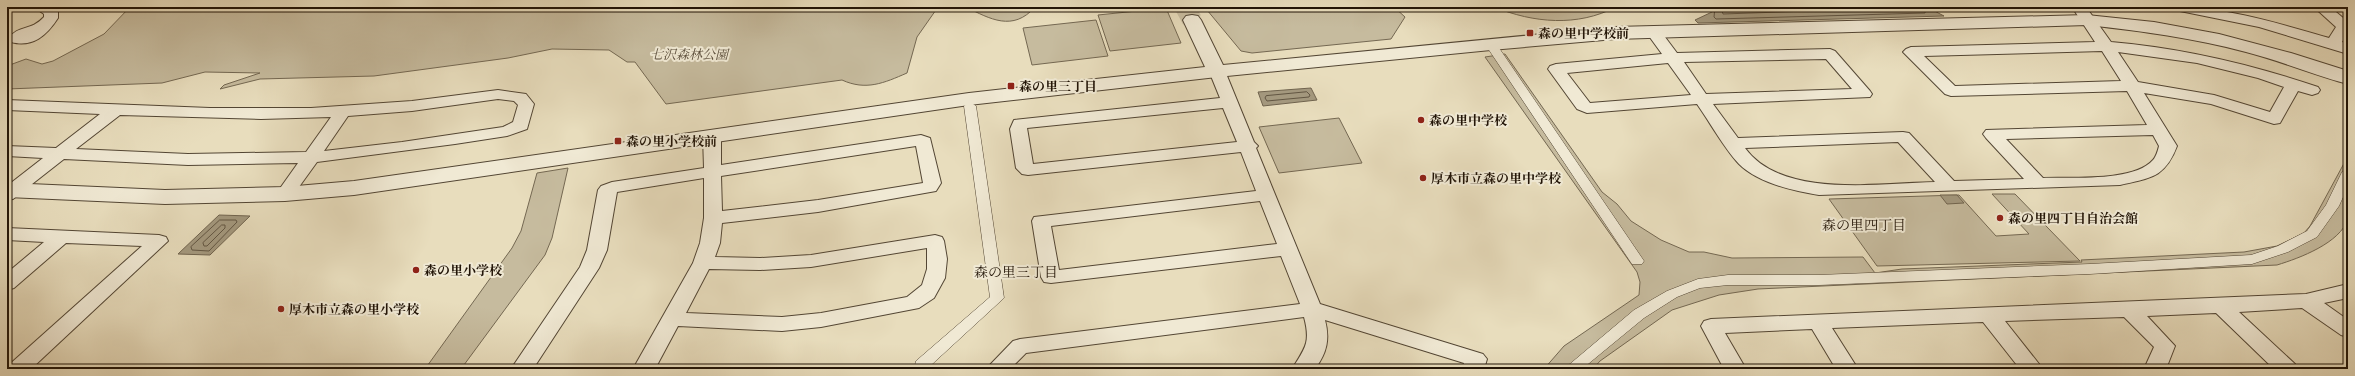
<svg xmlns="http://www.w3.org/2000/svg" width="2355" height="376" font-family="'Libre Bodoni','Noto Serif JP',serif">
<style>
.green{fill:#c6bb9e;stroke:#746852}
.water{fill:#a4997f;stroke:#70644f}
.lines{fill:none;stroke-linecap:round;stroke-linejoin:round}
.shore{stroke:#625643;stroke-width:1}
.tertiary-tunnel{stroke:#cabfa2;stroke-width:20;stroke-dasharray:20 10;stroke-linecap:butt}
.pedestrian-casing{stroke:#534634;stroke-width:1}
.minor-casing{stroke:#534634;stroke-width:2}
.tertiary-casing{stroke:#534634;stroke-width:2}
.pedestrian{fill:#f0e9d4;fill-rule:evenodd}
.minor{fill:#f0e9d4;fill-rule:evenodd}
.tertiary{fill:#f0e9d4;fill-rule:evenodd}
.poi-dot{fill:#8f2418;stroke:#f0e9d4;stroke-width:1.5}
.labels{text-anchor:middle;stroke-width:4;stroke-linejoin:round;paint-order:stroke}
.poi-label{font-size:13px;font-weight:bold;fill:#211407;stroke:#f0e9d4;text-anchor:start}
.park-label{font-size:13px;font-style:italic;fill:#5b4e3c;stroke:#f0e9d4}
.neighbourhood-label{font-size:14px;fill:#211407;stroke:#f0e9d4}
</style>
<rect width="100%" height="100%" fill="#e8ddbd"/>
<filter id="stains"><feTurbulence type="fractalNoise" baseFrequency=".005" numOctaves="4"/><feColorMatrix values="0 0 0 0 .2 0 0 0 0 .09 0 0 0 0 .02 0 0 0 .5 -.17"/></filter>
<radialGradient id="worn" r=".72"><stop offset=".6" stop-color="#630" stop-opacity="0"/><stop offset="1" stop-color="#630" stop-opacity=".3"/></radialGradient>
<!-- green -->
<path class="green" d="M130,7H938L917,37L907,73C884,83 866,91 842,80L666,104L635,62H627L609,50L552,49L508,58L374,76L260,79L220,89L224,85L260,73L205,72L162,83L7,89V66L26,59L42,64L53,61L104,34Z
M966,7H1035C1013,32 990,19 966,7Z
M1173,7H1394L1405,17L1391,39L1252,53L1241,51L1207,10L1181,11Z
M1494,7H1616C1577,27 1534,23 1494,7Z
M1166,8L1181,43L1110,51L1098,15Z
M1096,20L1108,56L1032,65L1023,28Z
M1505,54L1602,192L1617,204L1631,221L1661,240L1689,252H1704L1732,258L1863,257L1875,273L1902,269L2082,262L2081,260L2244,252L2277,246L2304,233L2310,226L2348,156C2348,169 2351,209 2348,219C2340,243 2300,258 2277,265L1758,289L1719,295L1672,310L1600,361L1593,369H1544L1564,346L1639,295L1640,282L1637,272L1485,57Z
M1339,118L1362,163L1279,173L1259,127Z
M568,168L552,238L545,255L461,369H425L512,248L521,231L537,173Z
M1992,194H2015L2080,261L1877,266L1829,199L1959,195L1996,236L2029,234Z"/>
<!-- water -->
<path class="water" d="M1711,7H1927L1944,16L1698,23L1695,20L1712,12Z
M1311,88L1317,100L1263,106L1258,92Z
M1940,195H1957L1964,203L1947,204Z
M219,215L250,216L210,255L178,254Z"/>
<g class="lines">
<!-- shore -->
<path class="shore" d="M1715,7L1714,17L1716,19L1925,13L1926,7
M1721,7L1723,14L1921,7
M1307,92L1310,95L1309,97L1267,101L1265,98L1266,96Z
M220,220H236L237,222L209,251L192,250L191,247Z
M222,225H225V228L207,246H204L203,243Z"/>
<!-- tertiary-tunnel -->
<path class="tertiary-tunnel" d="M1185,7L1192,20"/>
<!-- pedestrian casing -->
<g class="pedestrian-casing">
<path id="pedestrian" d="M1491,41L1495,42L1642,258L1644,261L1642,264H1632L1485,44Z
M970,102L976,106L1004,298L929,367L930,369H914L916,361L990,297L964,106Z
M2348,168V186L2339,206L2317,237L2288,252L2252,264L2090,274L1819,285H1728L1700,288L1677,297L1644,318L1582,369H1564L1634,310L1667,291L1698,279L1728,275H1819L2090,264L2251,255L2278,246L2307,231L2326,205L2342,172Z"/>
</g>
<!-- minor casing -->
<g class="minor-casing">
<path id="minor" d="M34,7H52L58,12V18C47,35 33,48 11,42L8,39C19,24 30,32 44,17V14Z
M2072,7H2086L2111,42C2182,48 2250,64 2318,87L2320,90L2318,93L2312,95L2298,91L2280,123L2274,124L2211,104L2144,93L2177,146C2165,178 2150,178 2120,185L1819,195C1794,191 1758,183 1739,164C1724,148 1711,124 1697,104L1587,113L1577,109L1548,69L1550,66L1556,64L1662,54L1646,32L1654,27L1659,29L1677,53L1830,49L1835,51L1870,91L1872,94L1870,97L1713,104L1738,138L1903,132L1909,133L1954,181L2024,179L1986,138L1983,134L1986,130L2147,125L2127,91L1951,96L1945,94L1903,52L1906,49L1911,47L2095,42ZM2102,51L2121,81L1955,86L1924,56ZM2118,52L2197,63L2258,78L2284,87L2270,112L2214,95L2138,82ZM1826,59L1852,89L1706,94L1684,62ZM1668,63L1691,95L1590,103L1567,73ZM2153,135L2159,146C2158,150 2156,157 2153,160C2134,182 2071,177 2043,178L2006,139ZM1898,142L1935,182C1879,183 1782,199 1745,148Z
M2173,7C2227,7 2277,23 2329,38L2336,27L2314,7H2330L2348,22V32L2342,42L2348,44V54L2259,27L2180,11Z
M1217,66L1223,68L1225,71L1254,142L1258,146L1256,148L1320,304L1483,354L1487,359L1484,369H1462L1464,363L1325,320C1330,339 1327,353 1315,369H1292C1305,348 1311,343 1304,317L1026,353L1010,369H986L1013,341L1020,339L1300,304L1281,256L1051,283L1044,282L1041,277L1032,221L1034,217L1256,191L1241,152L1028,175L1022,174L1016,168L1010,129L1014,120L1220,98L1209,71L1211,68ZM1223,108L1237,142L1033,164L1027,128ZM1260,201L1277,244L1059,270L1051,226Z
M498,90L526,94L534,104L527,129L507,136L455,144L317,162L291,198H279L276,194L298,163L188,165L64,159L13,199L7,200V186L43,158L7,156V146L56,148L100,114L7,110V100L210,108H311L412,101ZM498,99L514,101L518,105L513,122L503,127L402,142L324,151L348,116L412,111ZM120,115L261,119L331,117L306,152L188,154L76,149Z
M712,131L718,132L721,136V165L921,135L930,138L941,183L936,191L818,212L722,223L720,243L715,257L760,258L811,255L935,235L942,237L944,241L947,259L945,278L934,298L919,308L821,327L782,331L678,326L655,369H633L693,263L700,243L704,218V178L617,192L607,250L599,268L533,369H511L580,267L587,250L598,190L601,186L612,182L704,168L703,136L706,132ZM916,146L923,183L818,200L722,211L721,176ZM927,248V269L922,285L907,297L821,313L782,317L686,313L709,269L760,270L811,267Z
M7,228L159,235L166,237L168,241L31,369H7L10,364L142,246L66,243L14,288L7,290V273L44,242L7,240Z
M2348,284V298L2324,303L2348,320V337L2341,335L2302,308L2239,312L2295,364L2298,369H2274L2216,313L2147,316L2175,346L2166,369H2144L2154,347L2124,317L2005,321L2043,369H2020L1983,322L1832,328L1858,369H1836L1812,329L1725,333L1746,369H1724L1701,326L1704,321L1711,319L2306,294Z"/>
</g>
<!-- tertiary casing -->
<g class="tertiary-casing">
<path id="tertiary" d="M1192,15L1198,16L1201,20L1223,65L1615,27L2087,15L2154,22L2219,34L2291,53L2348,71V84C2314,75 2281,61 2246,52C2194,38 2141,31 2087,25L1615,39L1491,50L1217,77L969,105L354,195L285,201L165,204L7,197V183L165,190L285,187L354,181L969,93L1205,67L1183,20L1186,16Z"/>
</g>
<!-- pedestrian -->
<use href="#pedestrian" class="pedestrian"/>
<!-- minor -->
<use href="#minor" class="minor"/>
<!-- tertiary -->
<use href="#tertiary" class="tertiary"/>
</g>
<!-- markers -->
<g class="poi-dot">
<rect x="1526" y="29" width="8" height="8" rx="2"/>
<rect x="1007" y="82" width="8" height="8" rx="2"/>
<circle cx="1421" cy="120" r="4"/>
<rect x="614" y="137" width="8" height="8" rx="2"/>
<circle cx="1423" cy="178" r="4"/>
<circle cx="2000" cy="218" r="4"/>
<circle cx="416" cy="270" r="4"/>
<circle cx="281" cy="309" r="4"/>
</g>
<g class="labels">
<!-- poi labels -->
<g class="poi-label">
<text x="1538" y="38">森の里中学校前</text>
<text x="1019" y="91">森の里三丁目</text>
<text x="1429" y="125">森の里中学校</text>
<text x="626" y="146">森の里小学校前</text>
<text x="1431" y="183">厚木市立森の里中学校</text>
<text x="2008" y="223">森の里四丁目自治会館</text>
<text x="424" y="275">森の里小学校</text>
<text x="289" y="314">厚木市立森の里小学校</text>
</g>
<!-- park labels -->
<g class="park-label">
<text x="689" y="59">七沢森林公園</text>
</g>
<!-- neighbourhood labels -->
<g class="neighbourhood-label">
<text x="1864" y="230">森の里四丁目</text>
<text x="1016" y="277">森の里三丁目</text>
</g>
</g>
<!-- margin -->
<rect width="2355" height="376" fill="none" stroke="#e8ddbd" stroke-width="24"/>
<rect x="8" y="8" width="2339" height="360" fill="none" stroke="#211407" stroke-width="2"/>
<rect x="12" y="12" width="2331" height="352" fill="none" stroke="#211407"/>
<rect width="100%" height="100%" filter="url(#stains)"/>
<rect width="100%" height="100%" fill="url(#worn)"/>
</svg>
